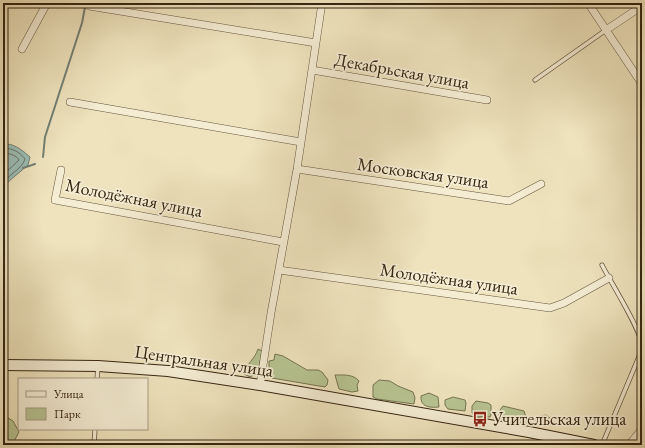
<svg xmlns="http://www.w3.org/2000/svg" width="645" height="448" font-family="'EB Garamond',serif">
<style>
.green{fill:#b7c492;stroke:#767452}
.water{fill:#9abdb6;stroke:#728074}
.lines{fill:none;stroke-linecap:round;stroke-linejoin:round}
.shore{stroke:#687164;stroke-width:1}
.stream{stroke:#728074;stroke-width:2}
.lane-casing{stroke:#64543d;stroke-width:5}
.street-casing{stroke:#64543d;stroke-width:8}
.secondary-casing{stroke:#362512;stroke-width:12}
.lane{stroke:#f4edd4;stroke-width:3.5}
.street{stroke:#f4edd4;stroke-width:7}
.secondary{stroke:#f4edd4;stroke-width:10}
.labels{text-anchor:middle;stroke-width:3.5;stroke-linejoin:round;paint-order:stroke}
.street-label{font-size:18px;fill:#362512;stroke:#f4edd4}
.poi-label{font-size:18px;fill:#362512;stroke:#f4edd4;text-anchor:start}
</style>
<rect width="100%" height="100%" fill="#eee3bd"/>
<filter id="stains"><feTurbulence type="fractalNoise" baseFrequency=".005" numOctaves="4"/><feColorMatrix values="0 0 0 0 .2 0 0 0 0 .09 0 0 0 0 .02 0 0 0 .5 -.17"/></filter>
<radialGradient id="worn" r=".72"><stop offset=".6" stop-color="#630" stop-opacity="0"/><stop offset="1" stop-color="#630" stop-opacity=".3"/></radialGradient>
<!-- green -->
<path class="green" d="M258,349L262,351L258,373L250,377L244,374C246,364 255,359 258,349Z
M275,354L283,356L307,370H318L322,372L328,380L327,385L325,387L272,378L269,366V361L274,360Z
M335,375C344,375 353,374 359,381L357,385L358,391L352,392L339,389Z
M379,380L390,381L398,386L413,392L415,398L414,404L377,399L373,397V385Z
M429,393L438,397L439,407C430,408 420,407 421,396Z
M453,397L465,400L466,403L465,411L448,409L445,405V400Z
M476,401L488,403L491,405V415L490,417L476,416L472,413V406Z
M503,406L524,411L527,420L525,427L501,422L498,419L500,410Z
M3,415L13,421L19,432L12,445H3Z
M546,415L550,418L552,423L550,425C542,427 540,425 534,419L536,417Z"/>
<!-- water -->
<path class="water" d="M3,144C14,143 22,150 30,157L28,165L8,182L3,196Z"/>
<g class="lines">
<!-- shore -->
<path class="shore" d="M3,148C12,148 20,152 25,159C22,170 7,174 3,185
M3,153C9,153 16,155 19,160L3,175"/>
<!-- stream -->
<path class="stream" d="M43,157L45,137L82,23L85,7
M23,168L35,164
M3,414V442"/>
<!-- lane casing -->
<g class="lane-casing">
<path id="lane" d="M535,80L606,30
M97,379L98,367
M94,445L95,429
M602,445L638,359C639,356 641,351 642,347C643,333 610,281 602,265"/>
</g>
<!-- street casing -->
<g class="street-casing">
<path id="street" d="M83,3L89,6L316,43
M588,3L642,84
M606,30L642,6
M22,49L47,3
M312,70L487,100
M70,102L301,142
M297,169L509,201L541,184
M61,170L55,200L283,242
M279,270L550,308L564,303L609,278
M260,385L271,313L297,169L322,3
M629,445L642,429"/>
</g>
<!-- secondary casing -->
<g class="secondary-casing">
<path id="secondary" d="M3,365L98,366L168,371L260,385L529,432L594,445"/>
</g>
<!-- lane -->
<use href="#lane" class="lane"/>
<!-- street -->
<use href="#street" class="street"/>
<!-- secondary -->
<use href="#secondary" class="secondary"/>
</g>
<!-- icons -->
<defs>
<g id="bus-bare" transform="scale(1.2)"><path d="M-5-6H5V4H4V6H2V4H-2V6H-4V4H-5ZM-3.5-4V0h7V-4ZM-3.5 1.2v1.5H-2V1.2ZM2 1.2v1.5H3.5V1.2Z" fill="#8f2418" stroke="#f4edd4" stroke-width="2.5" paint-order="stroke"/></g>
</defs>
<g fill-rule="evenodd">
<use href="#bus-bare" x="480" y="419"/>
</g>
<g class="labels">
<!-- street labels -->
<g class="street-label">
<text transform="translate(402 71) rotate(10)" y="6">Декабрьская улица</text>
<text transform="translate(423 173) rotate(8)" y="6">Московская улица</text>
<text transform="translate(134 198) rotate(11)" y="6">Молодёжная улица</text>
<text transform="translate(449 279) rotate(8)" y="6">Молодёжная улица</text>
<text transform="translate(204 361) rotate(8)" y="6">Центральная улица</text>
</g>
<!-- poi labels -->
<g class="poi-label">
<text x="492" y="425">Учительская улица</text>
</g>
</g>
<!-- margin -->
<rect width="645" height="448" fill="none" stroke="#eee3bd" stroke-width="16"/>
<rect x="4" y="4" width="637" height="440" fill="none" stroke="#362512" stroke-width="2"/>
<rect x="8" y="8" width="629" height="432" fill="none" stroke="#362512"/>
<!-- legend -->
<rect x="18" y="378" width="130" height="52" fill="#f4edd4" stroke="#a89d86"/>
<rect x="26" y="391" width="20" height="6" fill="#f4edd4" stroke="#a89d86"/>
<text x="54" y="398" font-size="12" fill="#362512">Улица</text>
<rect x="26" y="408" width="20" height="12" fill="#b7c492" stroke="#a89d86"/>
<text x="54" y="418" font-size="12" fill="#362512">Парк</text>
<rect width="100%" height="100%" filter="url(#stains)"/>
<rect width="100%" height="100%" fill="url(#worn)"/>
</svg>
